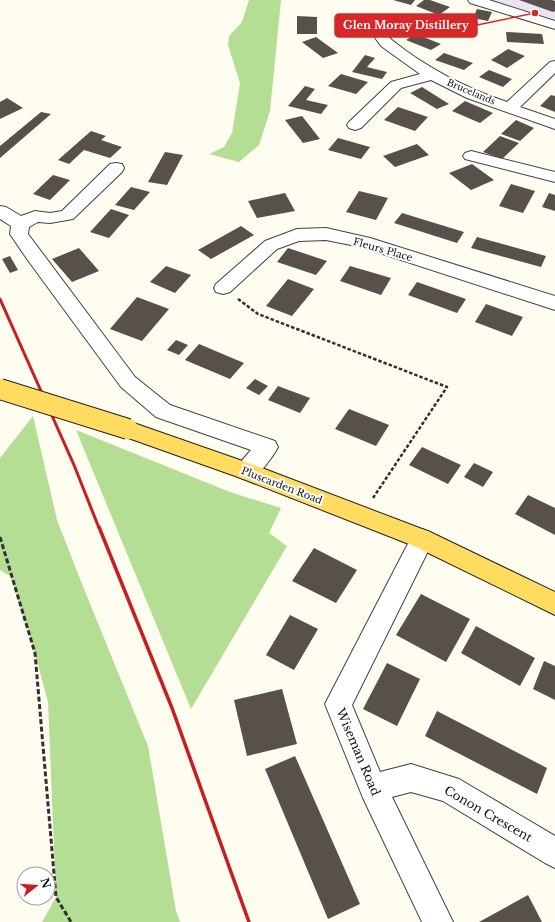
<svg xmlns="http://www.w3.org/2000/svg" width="555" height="922" font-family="'Libre Baskerville',serif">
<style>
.industrial{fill:#ede3ee}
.forest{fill:#b5de95}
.building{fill:#58504a}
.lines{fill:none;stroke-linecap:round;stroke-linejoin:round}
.minor-casing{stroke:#424242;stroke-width:2}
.major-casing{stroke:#202020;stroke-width:2}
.path-far1{stroke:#313131;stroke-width:2.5;stroke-dasharray:3.5 2;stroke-linecap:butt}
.path{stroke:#313131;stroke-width:3;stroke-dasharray:5 2.5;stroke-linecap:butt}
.minor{fill:#fff;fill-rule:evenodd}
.major{fill:#ffdb60;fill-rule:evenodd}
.rail-far1{stroke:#c91d22;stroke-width:3}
.rail{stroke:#c91d22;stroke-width:3.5}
.major-bridge-casing{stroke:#202020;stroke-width:22;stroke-linecap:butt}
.major-bridge{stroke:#ffdb60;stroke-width:20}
.labels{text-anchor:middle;stroke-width:4;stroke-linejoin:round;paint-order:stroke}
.far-street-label{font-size:9px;fill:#0f0f0f;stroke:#fff}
.street-label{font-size:10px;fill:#0f0f0f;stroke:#fff}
.near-street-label{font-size:12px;fill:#0f0f0f;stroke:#fff}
.leader{fill:none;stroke:#d62828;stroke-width:1.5}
.callout-dot{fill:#d62828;stroke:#fff;stroke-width:1.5}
.callout{fill:#d62828;stroke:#d62828;stroke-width:1.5}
.callout-label{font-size:11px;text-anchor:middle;font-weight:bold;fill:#fff}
</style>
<rect width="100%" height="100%" fill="#fffcf0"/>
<!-- industrial -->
<path class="industrial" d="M475,0H555V25Z"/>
<!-- forest -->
<path class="forest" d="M249,0H281L270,111L259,145L239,162L209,154L224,147L232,133L240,83L228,45L229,36L242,22Z
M33,416L57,520L84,589L148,746L176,911L180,922H42L56,897L48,702L31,639L10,576L0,570V458Z
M76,430L230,492L281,508L269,533L287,546L191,709Z"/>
<!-- building -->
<path class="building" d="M393,0H415L411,5Z
M424,0H430L450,7L439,15L416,6Z
M519,0H552L555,1V11L553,12Z
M477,9L492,12L488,21L473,18Z
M297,16L317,17V34H297Z
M462,18L479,24L460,37L444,31Z
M506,32L542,34L544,44L507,42Z
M416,34L441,44L431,50L406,40Z
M316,37L338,53L323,58L302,42Z
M508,49L525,56L507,68L491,60Z
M444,53L473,63L464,70L435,60Z
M365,55L375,58L367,67L387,72L382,79L352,72Z
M489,70L512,79L503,87L479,77Z
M341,74L368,82L356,94L328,86Z
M305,86L315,89L306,100L328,105L321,114L288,106Z
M422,87L449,104L437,109L410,93Z
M551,95L555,96V112L540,106Z
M7,98L23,108L0,119V102Z
M465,101L493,113L480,123L452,111Z
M398,107L428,117L415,131L384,120Z
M41,112L51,114L0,158V146Z
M302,116L320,139L303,143L285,120Z
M516,120L534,128L520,141L501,134Z
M91,131L106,136L101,140L122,147L110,158L84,150L69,164L58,160Z
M500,136L519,143L502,159L483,152Z
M338,138L370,147L361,159L328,150Z
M417,144L429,155L395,167L383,156Z
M165,152L183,155L167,185L148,182Z
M472,164L494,180L471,190L449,173Z
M53,175L70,180L50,200L33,194Z
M511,184L535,191L523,213L499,206Z
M131,187L150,192L134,210L115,205Z
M359,191L388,198L376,220L346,212Z
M285,193L295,211L257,218L248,201Z
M549,193L555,195V211L542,207Z
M111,209L129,215L109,238L90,232Z
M402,213L464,232L457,243L394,223Z
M241,226L254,235L211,259L198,250Z
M477,237L546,256L541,267L471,248Z
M79,248L99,271L72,282L52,259Z
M288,248L327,261L316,275L277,262Z
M10,256L18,270L10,273L2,259Z
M166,266L191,275L175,293L150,282Z
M350,266L391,278L381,295L340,281Z
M288,279L314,289L292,316L266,306Z
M417,282L466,299L457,313L408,295Z
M137,297L169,309L142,341L110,329Z
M486,304L523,317L512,336L475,322Z
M176,340L188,345L179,355L167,350Z
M199,344L244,363L230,379L185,360Z
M255,379L268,386L259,395L246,388Z
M278,386L310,398L300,413L268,400Z
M349,409L389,425L376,446L335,429Z
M422,447L461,465L448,484L409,465Z
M474,463L493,472L483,487L464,477Z
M528,495L555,508V535L515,514Z
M314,548L357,570L336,603L292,581Z
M421,594L470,619L446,662L396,635Z
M290,615L318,629L294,670L266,655Z
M476,626L535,658L520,686L461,653Z
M544,661L555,666V700L533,689Z
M387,663L420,679L397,726L363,709Z
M282,689L297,744L247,756L234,700Z
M437,711L547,768L537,794L425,736Z
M295,756L360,904L328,919L265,769Z
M528,895L542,922H479Z"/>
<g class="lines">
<!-- minor casing -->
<g class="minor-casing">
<path id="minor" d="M468,0H489L555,21V29L470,3Z
M370,17C381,20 384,34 393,41C427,68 466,88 507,102L550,62L555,61V73L520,107L555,119V129L467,98L431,80L401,88L361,128L355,130L349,128L347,125L349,122L391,82L420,74L381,46L363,21L365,18Z
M471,151L555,172V182L465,159L463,156L465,153Z
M116,163L122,164L124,168L122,172L73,219L50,223L38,222L29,227L28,234L135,377L170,405L275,441L278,447C274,455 261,473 254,477C248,481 243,479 238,477L235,471L238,465L251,450L156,417L121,387L27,259L10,234L11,226L0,219V206L6,207L21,216L35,211L50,213L62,211L110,164Z
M326,228L370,238L555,296V310L361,247L326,240L299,241L277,249L230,292L223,294L216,292L214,288L216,284L265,241L297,229Z
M422,529L430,532L434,539L352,705L380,772L411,764L459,779L555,836V868L545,863L443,801L411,792L392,797L453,922H422L363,798L325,704L414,532Z"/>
</g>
<!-- major casing -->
<g class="major-casing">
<path id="major" d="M128,421L254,465L430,532L555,592V615L414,546L238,477L120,435L117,429L120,423Z"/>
</g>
<!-- path-far1 -->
<path class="path-far1" d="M238,299L258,314L447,387L373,498"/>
<!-- path -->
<path class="path" d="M0,537L35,653L56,897L71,922"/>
<!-- minor -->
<use href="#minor" class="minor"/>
<!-- major -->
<use href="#major" class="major"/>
<!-- rail-far1 -->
<path class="rail-far1" d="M0,299L74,465L99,528"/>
<!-- rail -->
<path class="rail" d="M99,527L172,708L249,922"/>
<!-- major-bridge casing -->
<g class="major-bridge-casing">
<path id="major-bridge" d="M0,389L128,429"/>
</g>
<!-- major-bridge -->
<use href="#major-bridge" class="major-bridge"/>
</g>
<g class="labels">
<!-- far-street labels -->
<g class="far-street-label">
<text transform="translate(471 92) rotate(23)" y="3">Brucelands</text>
</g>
<!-- street labels -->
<g class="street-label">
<text transform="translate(383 249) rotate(16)" y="4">Fleurs Place</text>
<text transform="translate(282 485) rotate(21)" y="4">Pluscarden Road</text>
</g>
<!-- near-street labels -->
<g class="near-street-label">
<text transform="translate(358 752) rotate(67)" y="4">Wiseman Road</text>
<text transform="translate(488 814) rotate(30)" y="4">Conon Crescent</text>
</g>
</g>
<!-- callouts -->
<path class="leader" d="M535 13L477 25"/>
<circle class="callout-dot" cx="535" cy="13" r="4"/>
<rect class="callout" x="335" y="14" width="142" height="23" rx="4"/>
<g class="callout-label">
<text x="406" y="29">Glen Moray Distillery</text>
</g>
<!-- north arrow -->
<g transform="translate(36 886) rotate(73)"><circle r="19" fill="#ffffff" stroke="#9f9f9f"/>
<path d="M0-3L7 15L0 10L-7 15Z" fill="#c91d22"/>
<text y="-6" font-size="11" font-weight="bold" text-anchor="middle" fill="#0f0f0f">N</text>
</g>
</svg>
